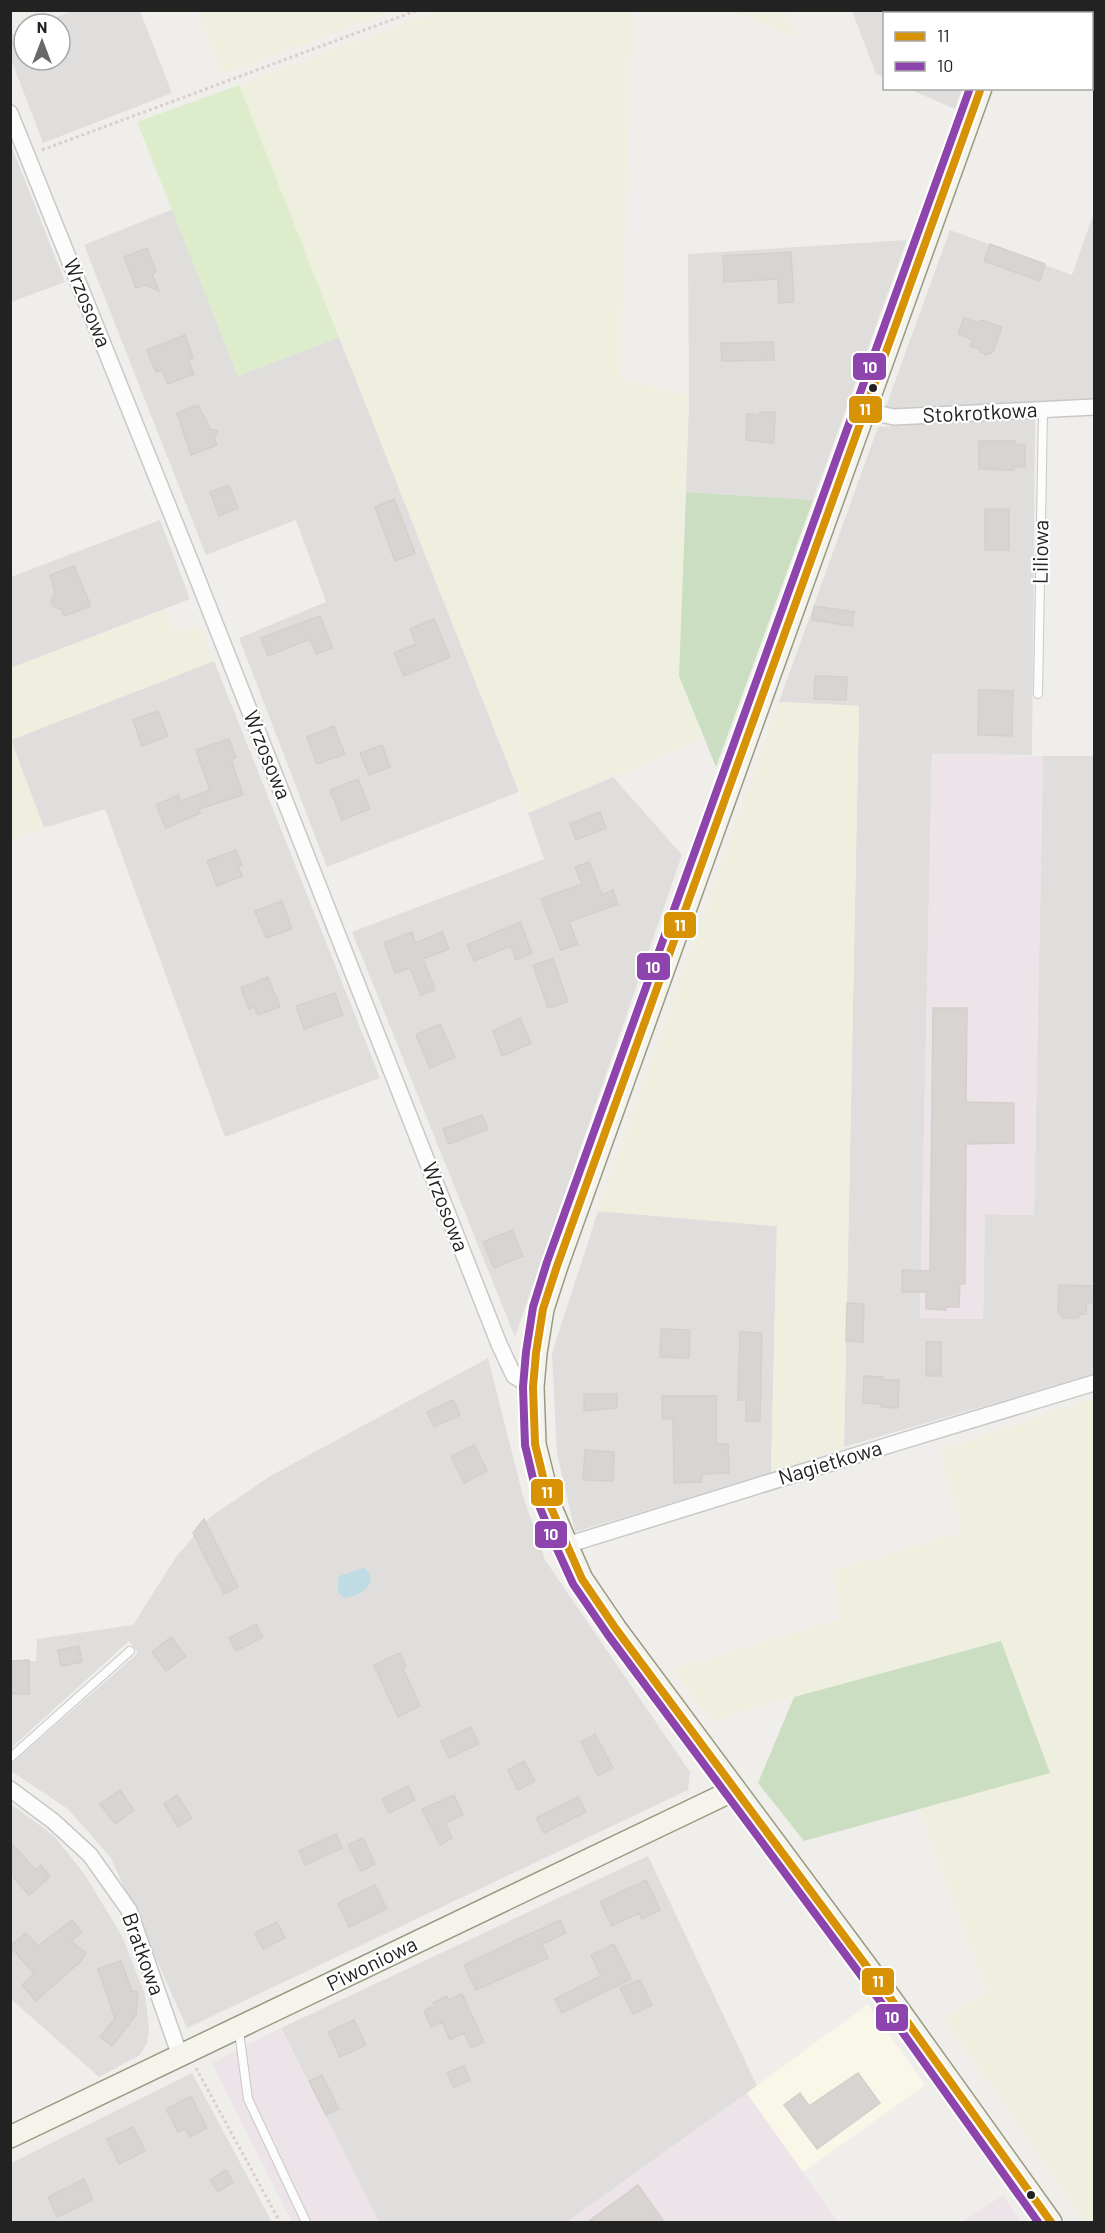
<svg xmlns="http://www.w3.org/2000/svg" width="1105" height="2233" font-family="Barlow,sans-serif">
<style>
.residential{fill:#dfdedc}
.industrial{fill:#ede4e9}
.education{fill:#f8f7e8}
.farmland{fill:#efefdf}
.grass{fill:#ddeccb}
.forest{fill:#cbdec1}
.water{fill:#bfdbe3}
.building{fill:#d7d4d2;stroke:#d3d0cc;stroke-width:1.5}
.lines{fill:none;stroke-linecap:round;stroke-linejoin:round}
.lane-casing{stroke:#c9c8c7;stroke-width:10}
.street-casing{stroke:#c9c8c7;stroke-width:18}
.secondary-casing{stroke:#999a82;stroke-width:24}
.path{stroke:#dccecd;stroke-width:3;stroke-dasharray:3 3;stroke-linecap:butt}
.lane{stroke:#fdfcfc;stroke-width:8}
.street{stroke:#fdfcfc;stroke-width:15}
.secondary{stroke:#f4f4ed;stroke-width:21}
.bus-1-casing{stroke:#fff;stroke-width:12}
.bus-2-casing{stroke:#fff;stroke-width:12}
.bus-1{stroke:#d79205;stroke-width:8}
.bus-2{stroke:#8e44ad;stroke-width:8}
.bus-dot{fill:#222;stroke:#fff;stroke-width:2}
.labels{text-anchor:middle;stroke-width:4.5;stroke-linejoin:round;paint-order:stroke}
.street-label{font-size:21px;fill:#222;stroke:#fff}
.line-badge{stroke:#fff;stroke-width:2}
.badge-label{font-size:16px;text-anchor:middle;font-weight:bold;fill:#fff}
</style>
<rect width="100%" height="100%" fill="#f0eeeb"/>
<!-- residential -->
<path class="residential" d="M74,10L140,11L172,93L43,143L11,59V35L24,30V60H60V24H39Z
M951,10L952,13L884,14V77L876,74L852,11Z
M909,89L962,88V89L955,109Z
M11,145L65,282L11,302H10Z
M173,209L238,376L339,337L519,792L327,867L239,638L326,602L296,520L206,555L84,245Z
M1092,218H1094V399L885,409L950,230L1072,275Z
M907,240L813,500L686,492L689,396L688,254Z
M1035,417L1032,755L932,754L920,1318L983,1319L985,1214L1034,1215L1043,756H1094V1374L844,1447L859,706L779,702L878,427Z
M160,520L190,599L11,668V577Z
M214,661L380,1078L225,1137L105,809L44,828L11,740Z
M613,777L682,855L515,1337L352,932L544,859L528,813Z
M598,1211L777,1226L771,1473L575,1532L557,1453L552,1353Z
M488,1358L523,1496L545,1560L690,1772L688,1790L187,2028L111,1858L68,1809L11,1771L10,1765L138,1653L129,1641L11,1748V1661H36L37,1639L133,1625L176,1557L210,1517L272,1475Z
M11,1804L54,1836L85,1875L122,1936L145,1995L149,2029L147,2043L140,2055L99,2077L11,1999Z
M648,1856L757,2086L567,2222H379L281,2028Z
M192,2073L272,2222H11V2163Z"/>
<!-- industrial -->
<path class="industrial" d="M932,754L1043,756L1034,1215L985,1214L983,1319L920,1318Z
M281,2028L379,2222H292L212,2063Z
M747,2093L838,2222H567Z
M1003,2195L1021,2222H962L997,2199Z"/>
<!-- education -->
<path class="education" d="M868,2004L925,2085L803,2172L747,2093Z"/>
<!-- farmland -->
<path class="farmland" d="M198,11H393L223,74Z
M439,11H632L620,378L689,396L679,676L703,738L528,813L239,85Z
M733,11H785L796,39Z
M166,609L174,630L200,626L214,661L11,740L44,828L11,840V668Z
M779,702L859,706L844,1447L771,1473L777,1226L598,1211Z
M1094,1398V2222H1084L944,2017L988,1993L919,1809L1050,1773L1001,1641L756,1707L711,1721L673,1670L840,1619L833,1571L963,1532L940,1451Z"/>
<!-- grass -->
<path class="grass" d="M239,85L339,337L238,376L137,122Z"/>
<!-- forest -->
<path class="forest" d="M686,492L813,500L716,767L679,676Z
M1001,1641L1050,1773L804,1841L758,1783L794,1697Z"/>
<!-- water -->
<path class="water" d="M364,1568C382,1583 359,1597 344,1598L338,1592V1578L342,1575Z"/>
<!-- building -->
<path class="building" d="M990,244L1045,264L1040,281L984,261Z
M147,248L156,272L152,274L159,291L145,285L136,288L124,257Z
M791,252L794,302L779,303L778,279L724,282L723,256Z
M964,318L979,323L980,320L1002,327L993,352L987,355L980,352L979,349L970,346L973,340L958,334Z
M185,335L193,358L188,360L194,374L168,384L162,370L156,372L147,350Z
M773,342L774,360L722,361L721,343Z
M198,405L210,429L218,431L214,438L217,445L191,455L177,413Z
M760,412H775L774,443L746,440L747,414L760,415Z
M979,441H1015L1014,444L1025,445V467H1014V470L979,469Z
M229,485L238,508L219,516L210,492Z
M394,499L415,553L395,561L375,507Z
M985,509H1009V550H985Z
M74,566L91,606L64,616L62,610L53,606L51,601L55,593L50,575Z
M814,606L854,612L852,626L812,620Z
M320,616L333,648L316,654L310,639L268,656L261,638Z
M434,619L450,657L404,676L394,653L416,644L410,629Z
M815,676L847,677L846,700L814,699Z
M979,690L1013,691L1012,736L978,735Z
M158,711L168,736L142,746L133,720Z
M334,726L345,754L317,764L307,737Z
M229,739L236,757L231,759L243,795L199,809L200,813L166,828L156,805L178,795L181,801L210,790L196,750Z
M382,745L390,767L369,775L360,753Z
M358,779L370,809L342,820L330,790Z
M600,812L606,828L576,840L570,824Z
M236,850L242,865L238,866L242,876L217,886L207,861Z
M589,862L602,895L613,890L618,904L569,922L578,944L561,950L541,899L582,884L575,867Z
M282,901L292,929L266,938L255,911Z
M520,922L532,953L516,960L511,946L474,961L467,945Z
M412,932L415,943L442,932L449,949L423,959L435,990L421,995L410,968L395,973L384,943Z
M553,959L568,1002L548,1008L533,965Z
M268,977L280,1007L258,1015L254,1007L249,1009L241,988Z
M335,993L343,1015L304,1029L296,1006Z
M933,1008H967L966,1102L1014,1103V1143L966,1144L965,1284H960L959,1307H946V1310L926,1309V1292H902V1270L930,1271Z
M520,1018L531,1043L502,1056L493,1031Z
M440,1024L455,1057L430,1068L416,1035Z
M482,1115L488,1129L449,1144L443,1129Z
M512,1230L523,1256L494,1268L483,1242Z
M1059,1285L1095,1286V1303H1087L1086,1314H1081L1077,1318H1063L1058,1312Z
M847,1303L864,1304L863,1342L846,1341Z
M661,1329L690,1330L689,1358L660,1357Z
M740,1332L762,1333L760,1421H746V1400H738Z
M926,1342H941V1376H926Z
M864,1376L883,1377V1380H899L898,1408L881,1407V1404L863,1403Z
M584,1394H617V1408L584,1411Z
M662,1396H716V1444H728L729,1473L702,1474V1482L674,1483L673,1419H662Z
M453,1400L460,1415L434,1427L427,1412Z
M474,1445L487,1471L464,1483L451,1456Z
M585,1450L614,1452L613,1481L583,1480Z
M204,1519L238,1587L224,1594L193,1533Z
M256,1624L263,1637L236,1651L229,1638Z
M171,1637L186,1656L166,1671L152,1652Z
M79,1646L82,1662L61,1666L58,1650Z
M400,1653L406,1666L403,1668L420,1706L398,1717L374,1665Z
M29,1660V1694H10V1661Z
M471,1727L479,1744L449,1758L441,1741Z
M595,1734L613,1768L598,1776L581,1742Z
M524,1761L535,1781L518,1790L508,1770Z
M408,1786L415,1800L389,1813L382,1799Z
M120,1790L134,1810L115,1824L100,1804Z
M177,1795L192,1818L178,1827L164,1804Z
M454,1795L463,1815L445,1823L452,1838L440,1845L422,1809Z
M578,1797L586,1812L544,1833L536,1818Z
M336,1834L342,1848L305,1865L299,1851Z
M363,1838L375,1864L361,1871L348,1845Z
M10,1842L36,1870L41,1865L50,1877L29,1895L10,1873Z
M646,1880L660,1910L642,1919L639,1913L612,1926L600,1902Z
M375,1885L387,1909L349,1927L338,1903Z
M72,1920L82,1932L71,1941L86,1953L81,1961L36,2001L22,1985L34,1974L10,1946L26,1933L38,1946Z
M560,1920L566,1933L542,1944L548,1958L476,1990L464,1965Z
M277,1922L285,1938L263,1949L255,1933Z
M614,1944L631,1979L562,2013L555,1999L601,1976L591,1955Z
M121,1961L132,1991L138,1992L136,2015L112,2046L100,2037L115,2018L98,1969Z
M640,1980L652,2005L633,2014L620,1988Z
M462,1994L484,2042L471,2048L464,2033L450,2040L442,2022L431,2027L424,2011L434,2006L433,2003L447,1996L449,2000Z
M354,2020L366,2045L340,2057L328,2032Z
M464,2066L470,2080L454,2087L447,2073Z
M858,2073L880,2103L817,2149L784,2105L800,2093L809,2106Z
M322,2075L339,2109L326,2115L309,2081Z
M191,2096L207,2128L190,2137L185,2128L178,2132L166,2109Z
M133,2127L145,2151L119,2164L107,2139Z
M226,2170L233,2182L218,2192L210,2180Z
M84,2179L93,2200L57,2217L48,2197Z
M638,2185L665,2223H586Z"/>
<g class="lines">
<!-- lane casing -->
<g class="lane-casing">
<path id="lane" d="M1038,694L1043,410
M10,1758L130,1651
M239,2031L248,2099L306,2222"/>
</g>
<!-- street casing -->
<g class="street-casing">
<path id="street" d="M10,113L194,570L499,1344L514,1376L533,1387
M866,411L894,417L1094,407
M567,1545L899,1442L1094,1383
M10,1789L53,1821L90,1855L129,1910L180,2056"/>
</g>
<!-- secondary casing -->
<g class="secondary-casing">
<path id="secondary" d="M1008,14L1009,10
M981,88L557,1266L543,1309L536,1353L533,1387L535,1444L550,1505L567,1545L582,1579L616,1629L891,1999L1051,2222
M10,2137L734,1790"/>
</g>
<!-- path -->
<path class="path" d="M42,150L418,10
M196,2068L280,2222"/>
<!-- lane -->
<use href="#lane" class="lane"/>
<!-- street -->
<use href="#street" class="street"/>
<!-- secondary -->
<use href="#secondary" class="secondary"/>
<!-- bus-1 casing -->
<g class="bus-1-casing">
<path id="bus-1" d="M981,88L557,1266L543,1309L536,1353L533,1387L535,1444L550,1505L567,1545L582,1579L616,1629L891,1999L1051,2222"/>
</g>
<!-- bus-2 casing -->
<g class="bus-2-casing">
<path id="bus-2" d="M970,88L547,1262L533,1307L526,1352L523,1387L525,1445L540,1508L557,1549L573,1584L608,1635L883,2005L1038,2222"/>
</g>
<!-- bus-1 -->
<use href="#bus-1" class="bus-1"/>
<!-- bus-2 -->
<use href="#bus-2" class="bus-2"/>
</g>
<!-- markers -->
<g class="bus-dot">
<circle cx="873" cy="388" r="5"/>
<circle cx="1031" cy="2195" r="5"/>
</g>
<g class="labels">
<!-- street labels -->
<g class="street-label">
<text transform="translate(87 303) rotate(68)" y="7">Wrzosowa</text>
<text transform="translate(980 413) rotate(-3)" y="7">Stokrotkowa</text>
<text transform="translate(1041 552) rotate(-89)" y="7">Liliowa</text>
<text transform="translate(267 755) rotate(68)" y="7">Wrzosowa</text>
<text transform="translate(445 1207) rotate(69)" y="7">Wrzosowa</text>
<text transform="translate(830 1463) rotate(-17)" y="7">Nagietkowa</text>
<text transform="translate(143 1954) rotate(70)" y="7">Bratkowa</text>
<text transform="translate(372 1964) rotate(-26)" y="7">Piwoniowa</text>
</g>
</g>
<g class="line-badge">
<rect x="852" y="352" width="35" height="29" rx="6" fill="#8e44ad"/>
<rect x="848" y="395" width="35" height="29" rx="6" fill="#d79205"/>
<rect x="663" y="911" width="34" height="28" rx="6" fill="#d79205"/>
<rect x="636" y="952" width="35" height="29" rx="6" fill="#8e44ad"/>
<rect x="530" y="1478" width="34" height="29" rx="6" fill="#d79205"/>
<rect x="534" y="1520" width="34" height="29" rx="6" fill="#8e44ad"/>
<rect x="861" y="1967" width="34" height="29" rx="6" fill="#d79205"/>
<rect x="875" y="2003" width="34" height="29" rx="6" fill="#8e44ad"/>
</g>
<g class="badge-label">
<text x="870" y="373">10</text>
<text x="865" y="415">11</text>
<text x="680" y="931">11</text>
<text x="653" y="973">10</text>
<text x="547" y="1498">11</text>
<text x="551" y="1540">10</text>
<text x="878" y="1987">11</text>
<text x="892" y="2023">10</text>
</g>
<!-- border -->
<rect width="1105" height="2233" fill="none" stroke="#222222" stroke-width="24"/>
<!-- legend -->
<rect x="883" y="12" width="210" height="78" fill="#ffffff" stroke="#a7a7a7" stroke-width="1.5"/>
<rect x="895" y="32" width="30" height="9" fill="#d79205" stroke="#a7a7a7" stroke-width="1.5"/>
<text x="937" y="42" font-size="18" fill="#222222">11</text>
<rect x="895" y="62" width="30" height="9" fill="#8e44ad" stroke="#a7a7a7" stroke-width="1.5"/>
<text x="937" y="72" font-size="18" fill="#222222">10</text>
<!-- north arrow -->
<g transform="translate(42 42)"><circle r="28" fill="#ffffff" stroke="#a7a7a7" stroke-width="1.5"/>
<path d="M0-4.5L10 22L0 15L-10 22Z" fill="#6a6968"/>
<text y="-9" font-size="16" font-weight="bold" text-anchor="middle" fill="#222222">N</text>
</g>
</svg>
